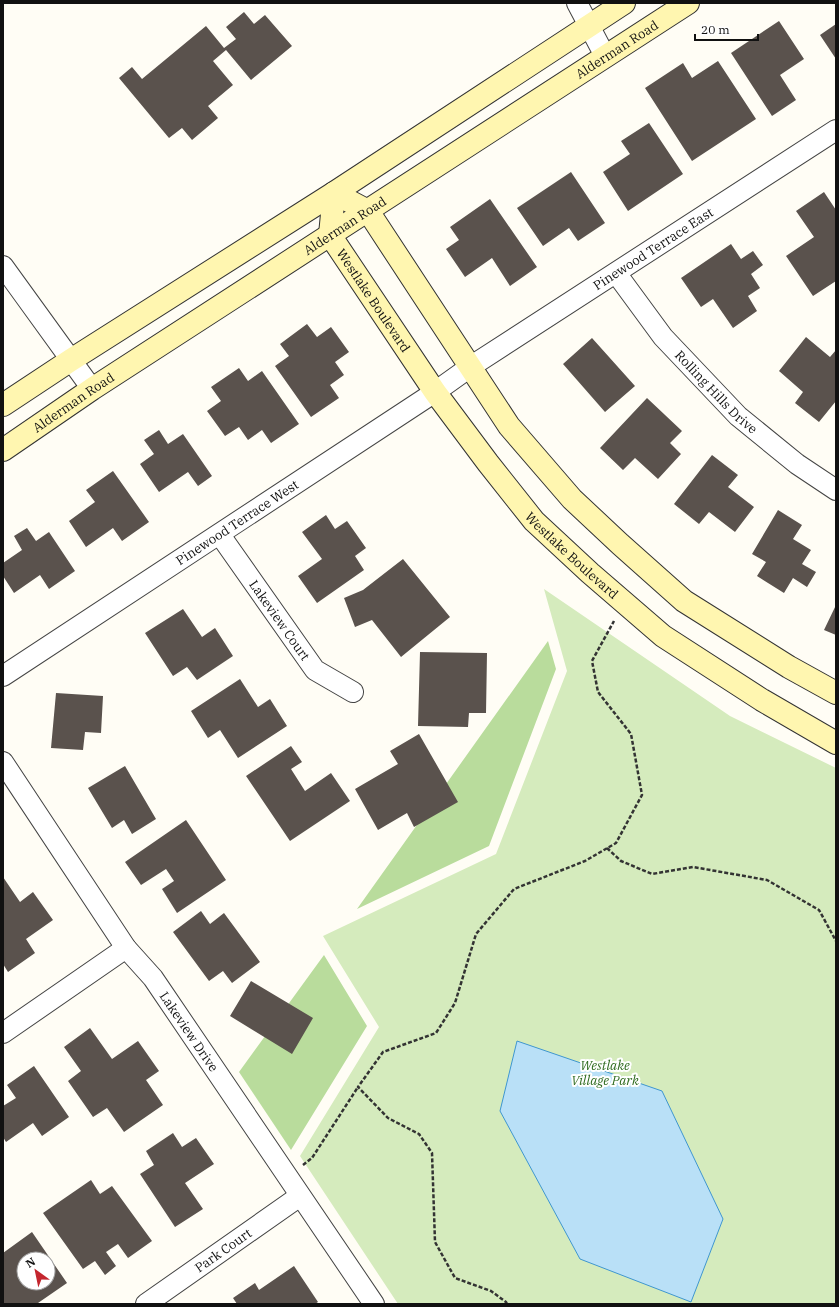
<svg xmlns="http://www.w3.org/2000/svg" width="839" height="1307" font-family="'IBM Plex Serif',serif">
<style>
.green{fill:#d5ebbd}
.forest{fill:#b9dc9c}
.water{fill:#b9e0f7;stroke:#3f96cf}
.building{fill:#5a524d;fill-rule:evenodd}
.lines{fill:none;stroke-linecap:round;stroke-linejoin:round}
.street-casing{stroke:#444;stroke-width:22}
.secondary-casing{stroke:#333;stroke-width:24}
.path{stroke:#333;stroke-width:2.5;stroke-dasharray:4 2;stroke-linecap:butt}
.street{stroke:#fff;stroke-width:20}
.secondary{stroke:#fff6b0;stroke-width:22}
.labels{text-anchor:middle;stroke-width:4;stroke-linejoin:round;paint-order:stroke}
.street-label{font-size:13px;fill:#111;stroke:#fff}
.park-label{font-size:13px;font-style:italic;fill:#2f6b1f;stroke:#fff}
</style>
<rect width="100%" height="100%" fill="#fffdf5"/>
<!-- green -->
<path class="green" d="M544,589L730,716L836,768V1304H398L300,1156L379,1027L323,936L496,854L567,671Z"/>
<!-- forest -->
<path class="forest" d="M548,641L556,669L489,846L357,909Z
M324,955L367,1026L291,1150L239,1072Z"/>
<!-- water -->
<path class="water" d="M517,1041L662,1091L723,1219L691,1302L580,1259L500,1111Z"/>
<!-- building -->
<path class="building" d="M244,12L254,24L265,15L292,46L251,80L226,50L213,61L233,85L208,106L218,118L192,140L182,128L169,138L119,78L132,67L142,79L206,26L224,48L236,39L226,27Z
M779,21L804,59L780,75L796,100L772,116L731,53Z
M836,24V59L820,35Z
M718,61L756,119L692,161L645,88L683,63L692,78Z
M649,123L683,174L628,211L603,172L630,154L621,141Z
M571,172L605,223L578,241L569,228L543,246L517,208Z
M824,192L836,210V281L813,296L786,256L814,237L796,211Z
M490,199L537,267L510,286L492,258L465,277L446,249L459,240L450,227Z
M731,244L741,259L753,251L763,265L751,274L760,288L748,296L757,311L733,328L713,299L701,307L681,278Z
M307,324L317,337L331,327L349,352L335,362L344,375L330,385L339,398L311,417L275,366L289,356L280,344Z
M806,337L830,357L836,350V401L819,422L795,403L803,392L779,371Z
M592,338L635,386L605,412L563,364Z
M239,368L248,381L262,371L299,424L271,443L262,430L248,440L239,427L225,436L207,411L221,401L211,387Z
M647,398L682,431L670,443L681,454L658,479L635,458L623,470L600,448Z
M159,430L168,444L183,434L212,476L198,486L188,472L159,492L140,464L154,454L144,440Z
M712,455L738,475L728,487L754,507L735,532L709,512L699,524L674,504Z
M113,471L149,522L122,541L113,528L86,547L69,521L95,502L86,490Z
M778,510L802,525L793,539L811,550L802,564L816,572L807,587L793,578L784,593L757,576L766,562L752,554Z
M326,515L335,529L347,521L366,548L355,556L364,570L317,603L298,576L322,559L302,532Z
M27,528L36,541L49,532L75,571L49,589L40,575L14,593L3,576V563L22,550L14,536Z
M403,559L450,617L401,657L372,620L355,627L344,598L363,590Z
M836,605V635L824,630Z
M183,609L202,637L215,628L233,656L197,680L187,667L173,676L145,633Z
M420,652L487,653L486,713H469L468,727L418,726Z
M240,679L258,707L270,699L287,726L238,758L220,730L208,738L191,711Z
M56,693L103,696L101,733L85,732L83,750L51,748Z
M419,734L458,802L414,827L407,813L378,830L355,789L398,764L390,751Z
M291,746L302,762L291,769L305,791L331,773L350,801L290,841L246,776Z
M125,766L156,819L132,834L124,820L112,828L88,788Z
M186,820L226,880L177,913L162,889L174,881L166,869L141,885L125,862Z
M3,877L20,902L33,892L53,920L26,939L35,953L8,972L3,964Z
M201,911L210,924L224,913L260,962L232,983L223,971L209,981L173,932Z
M251,981L313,1018L292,1054L230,1016Z
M90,1028L112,1059L138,1041L159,1071L146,1080L163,1105L124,1132L107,1108L93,1117L68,1081L81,1071L64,1047Z
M34,1066L69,1117L42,1136L33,1123L6,1142L3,1137V1106L16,1098L7,1085Z
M173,1133L182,1147L196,1138L214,1164L185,1183L203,1209L175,1227L140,1174L154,1165L146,1151Z
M91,1180L100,1194L112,1186L152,1241L128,1258L118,1244L106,1252L116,1266L105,1275L95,1261L83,1269L43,1213Z
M32,1232L67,1283L38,1303L39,1304H3V1253ZM24,1259H48V1283H24Z
M294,1266L318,1302L315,1304H237L233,1298L255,1283L259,1290Z"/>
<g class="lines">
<!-- street casing -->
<g class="street-casing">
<g id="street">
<path d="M577,3L605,56"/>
<path d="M3,266L92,389"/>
<path id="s1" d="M616,273L663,337L738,416L797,464L836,490"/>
<path id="s2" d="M220,535L315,670L353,692"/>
<path id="s3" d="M3,676L435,392L470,367L836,130"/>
<path id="s4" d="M3,762L126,948L153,978L374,1304"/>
<path d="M3,1033L126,948"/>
<path id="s5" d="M146,1304L300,1196"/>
</g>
</g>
<!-- secondary casing -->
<g class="secondary-casing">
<g id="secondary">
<path d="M3,405L71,360L334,193L624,3"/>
<path id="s6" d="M3,450L92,389L688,3"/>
<path id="s7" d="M836,693L789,667L684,601L620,544L572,499L509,426L368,211L334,193L330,235L435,392L488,463L534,521L590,573L663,636L762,700L836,743"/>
</g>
</g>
<!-- path -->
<path class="path" d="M607,848L621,861L652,874L693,867L767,880L819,910L836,941
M303,1165L312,1158L358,1087
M507,1304L506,1302L491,1291L455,1278L435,1242L432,1153L419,1134L388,1118L358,1087L383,1052L436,1033L455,1003L476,934L514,889L585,861L616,843L642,795L631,734L598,692L592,661L614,621"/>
<!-- street -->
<use href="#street" class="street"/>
<!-- secondary -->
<use href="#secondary" class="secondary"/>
</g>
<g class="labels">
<!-- street labels -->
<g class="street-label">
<text dy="5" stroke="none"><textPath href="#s6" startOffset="733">Alderman Road</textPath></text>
<text dy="5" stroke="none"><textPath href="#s6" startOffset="409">Alderman Road</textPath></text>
<text dy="5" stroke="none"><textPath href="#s3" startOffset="778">Pinewood Terrace East</textPath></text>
<text dy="5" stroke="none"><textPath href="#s7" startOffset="842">Westlake Boulevard</textPath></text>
<text dy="5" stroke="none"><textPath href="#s1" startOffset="156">Rolling Hills Drive</textPath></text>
<text dy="5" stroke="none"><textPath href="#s6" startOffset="85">Alderman Road</textPath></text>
<text dy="5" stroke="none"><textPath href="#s3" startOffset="280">Pinewood Terrace West</textPath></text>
<text dy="5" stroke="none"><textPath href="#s7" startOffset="1166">Westlake Boulevard</textPath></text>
<text dy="5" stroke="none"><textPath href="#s2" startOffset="104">Lakeview Court</textPath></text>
<text dy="5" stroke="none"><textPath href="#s4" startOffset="328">Lakeview Drive</textPath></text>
<text dy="5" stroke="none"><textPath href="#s5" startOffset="94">Park Court</textPath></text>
</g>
<!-- park labels -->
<g class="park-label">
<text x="605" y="1070">Westlake<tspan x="605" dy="15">Village Park</tspan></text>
</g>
</g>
<!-- border -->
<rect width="839" height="1307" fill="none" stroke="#111111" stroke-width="8"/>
<!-- north arrow -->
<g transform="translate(36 1271) rotate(327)"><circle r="19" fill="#ffffff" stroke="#a0a0a0"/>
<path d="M0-3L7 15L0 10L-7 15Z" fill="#c4262e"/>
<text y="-6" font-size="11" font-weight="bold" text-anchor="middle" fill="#111111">N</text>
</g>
<!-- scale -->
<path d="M695 34v6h63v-6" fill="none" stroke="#111111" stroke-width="2"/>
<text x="701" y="34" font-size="12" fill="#111111" stroke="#ffffff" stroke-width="3" paint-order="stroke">20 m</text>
</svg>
